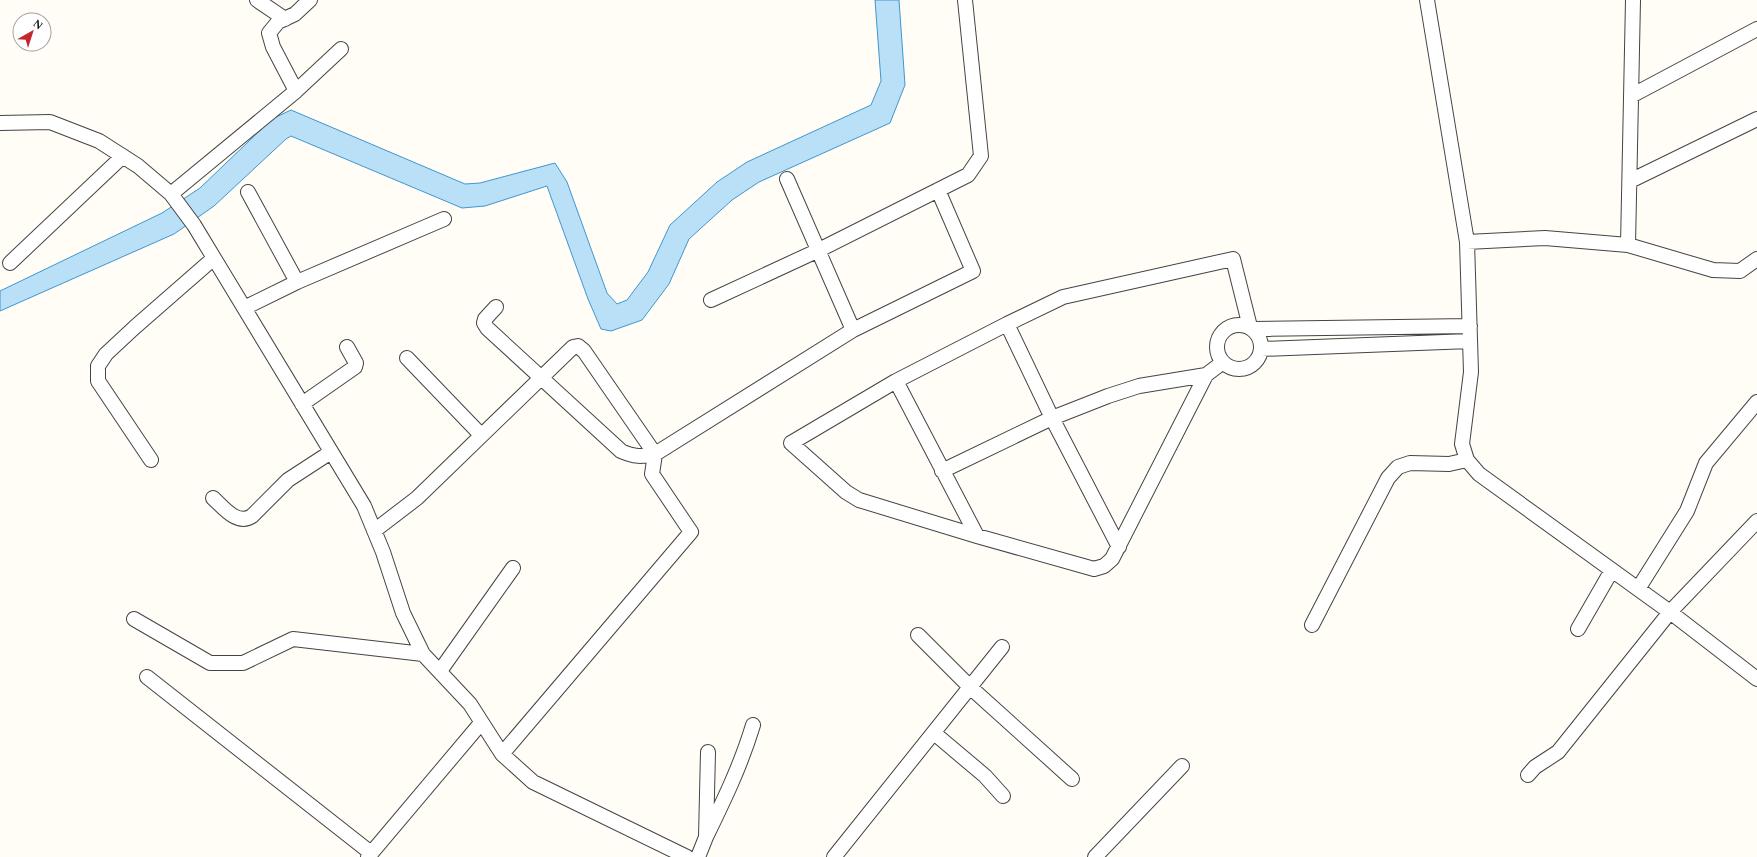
<svg xmlns="http://www.w3.org/2000/svg" width="1757" height="857" font-family="Spectral,serif">
<style>
.water{fill:#b9e0f7;stroke:#3f96cf}
.lines{fill:none;stroke-linecap:round;stroke-linejoin:round}
.minor-casing{stroke:#444;stroke-width:16}
.minor{stroke:#fff;stroke-width:14}
</style>
<rect width="100%" height="100%" fill="#fffdf5"/>
<!-- water -->
<path class="water" d="M875,0H899L905,85L890,123L759,182L732,200L689,239L669,284L642,320L611,331L601,329L588,299L547,186L485,206L462,208L291,136L286,139L214,206L174,234L0,311V291L162,213L200,188L272,119L291,110L465,184L480,183L555,163L567,182L607,293L617,304L627,300L648,272L670,225L717,182L747,162L871,105L881,81Z"/>
<g class="lines">
<!-- minor casing -->
<g class="minor-casing">
<path id="minor" d="M257,0L285,19
M1427,0L1467,242L1471,372L1462,444L1467,460L1479,474L1670,612L1757,679
M296,91L273,47L269,33L278,22L295,14L310,0
M1631,96L1757,29
M0,123L50,122L99,141L138,166L171,194L194,225L364,506L383,552L403,613L423,654L470,704L502,754L533,782L687,857
M787,179L853,330
M1630,181L1757,119
M248,192L297,282
M171,194L296,91L341,49
M1467,242L1545,238L1628,245L1713,270L1740,271L1757,259
M1628,245L1633,0
M10,263L123,156
M711,300L819,250L968,175L981,156L965,0
M244,308L297,282L444,219
M1007,324L1052,418L1119,547
M1217 347a22 22 0 1 1 44 0a22 22 0 1 1-44 0Z
M1253,329L1470,326
M1261,349L1470,341
M407,358L481,435
M1206,375L1112,559L1104,566L1094,569L977,536L859,500L846,492L791,443L896,381L1007,324L1063,297L1233,259L1250,327
M896,381L977,536
M302,404L355,367L356,363L347,347
M151,460L98,381V366L106,354L135,327L214,258
M942,471L1052,418L1108,396L1139,386L1206,375L1223,362
M213,498C223,507 237,526 252,516L288,480L331,452
M374,531L417,498L573,347L578,346L584,351L655,454C642,457 634,457 621,451L487,328L484,323L485,319L496,307
M1638,589L1687,511L1706,463L1757,402
M134,619L210,663H243L293,639L423,654
M1312,625L1388,478L1398,467L1410,463L1449,464L1467,460
M1578,629L1612,570
M918,635L970,687L1072,779
M440,671L513,568
M147,677L371,853
M934,733L985,776L1003,796
M502,754L691,532L652,474L655,454L853,330L973,271L938,190
M1528,775L1535,767L1558,752L1670,612L1757,521
M706,837C724,800 741,765 753,725
M368,857L481,723
M698,857L706,837L708,752
M834,857L1002,647
M1095,857L1182,766"/>
</g>
<!-- minor -->
<use href="#minor" class="minor"/>
</g>
<!-- north arrow -->
<g transform="translate(32 32) rotate(39)"><circle r="19" fill="#ffffff" stroke="#a0a0a0"/>
<path d="M0-3L7 15L0 10L-7 15Z" fill="#c4262e"/>
<text y="-6" font-size="11" font-weight="bold" text-anchor="middle" fill="#111111">N</text>
</g>
</svg>
